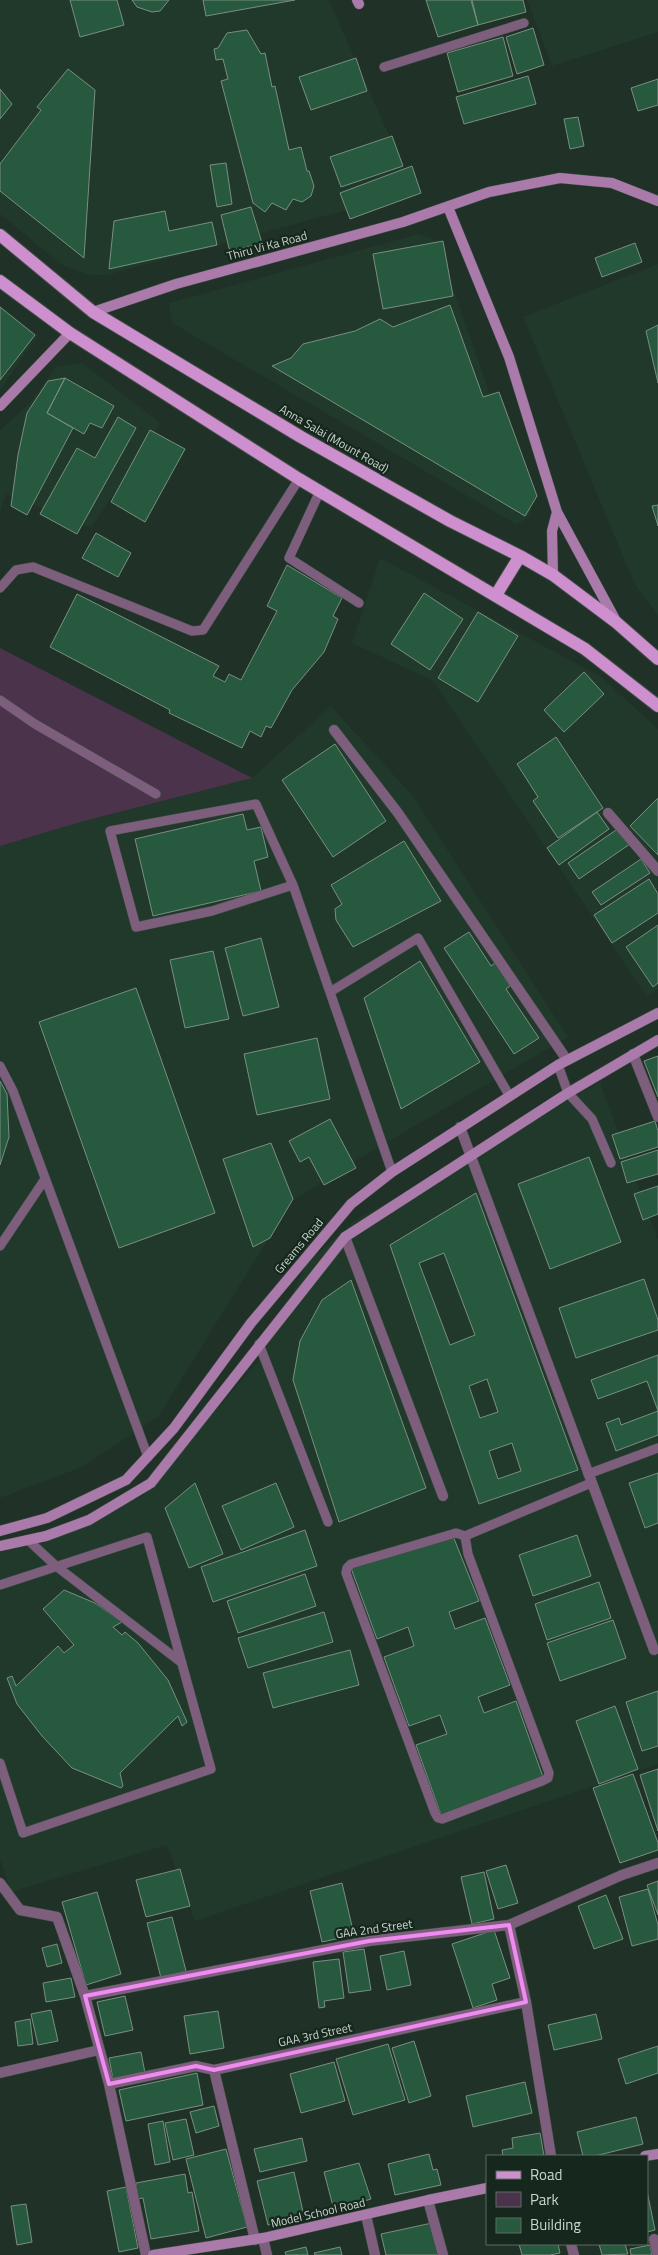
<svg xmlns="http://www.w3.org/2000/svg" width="658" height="2255" font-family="'Titillium Web',sans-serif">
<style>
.built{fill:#20392b}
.green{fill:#4c334c}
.building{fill:#27593f;stroke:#7a8e82;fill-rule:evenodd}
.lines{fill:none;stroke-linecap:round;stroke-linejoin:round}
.lane-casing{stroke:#3f4e45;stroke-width:10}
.street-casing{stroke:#3f4e45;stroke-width:11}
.secondary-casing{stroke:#3f4e45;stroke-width:11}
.primary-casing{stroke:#3f4e45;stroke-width:14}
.lane{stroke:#7d5f7d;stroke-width:9}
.street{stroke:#7d5f7d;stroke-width:10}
.secondary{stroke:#aa7aaa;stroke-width:10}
.primary{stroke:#cd8fcd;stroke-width:12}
.marked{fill:none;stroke:#f28af3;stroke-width:4;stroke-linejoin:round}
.labels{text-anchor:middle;stroke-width:4.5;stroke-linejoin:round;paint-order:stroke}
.street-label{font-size:12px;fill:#cad4cd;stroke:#16271d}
</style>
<rect width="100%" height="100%" fill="#203127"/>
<!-- built -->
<path class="built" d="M0,0H329L404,169L403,195L107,275H90L62,265L0,214Z
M527,0H658V32L552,66Z
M418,234L436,240L532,514L517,525L172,323L169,303Z
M658,264V615L635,585L523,317Z
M0,305L38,335L0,390Z
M82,363L161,423L91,528L6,494L0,513V430L29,404L56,367Z
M380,558L600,676L658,729V989L647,997L433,681L352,643Z
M331,706L412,795L568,1037L360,1158L292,1201L158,1417L82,1467L0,1498V846L84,821L252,778Z
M600,1082L658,1240V1764L195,1921L167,1845L11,1892L0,1859V1543L52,1531L143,1496L259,1360L307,1263L354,1221Z"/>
<!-- green -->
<path class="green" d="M0,648L252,778L84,821L0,846Z"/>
<!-- building -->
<path class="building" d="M70,0H117L124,25L80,37Z
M169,0L160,11L152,12L137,7L132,0Z
M203,0H295L206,16Z
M426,0H471L478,25L438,37Z
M472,0H523L526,12L478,25Z
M533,28L544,65L517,74L506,37Z
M247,30L261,54L265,53L272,87L275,86L289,150L301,147L307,171H309L314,186L311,196L302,202L293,199L286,210L272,203L265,212L253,203L221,81L228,79L223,59L216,60L214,49L218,48L227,33Z
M503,37L513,76L458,92L447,53Z
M356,58L367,91L311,110L299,77Z
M68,69L95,90L84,258L0,191V164L41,110L37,107Z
M528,76L536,104L464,124L456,97Z
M658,79V105L638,111L631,88Z
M0,89L12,104L0,119Z
M578,117L584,146L570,149L564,119Z
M392,136L403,166L341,187L330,157Z
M226,163L232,204L217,207L210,165Z
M412,166L421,193L350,219L340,193Z
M251,207L262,243L230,252L221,215Z
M165,211L169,231L212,222L217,245L109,269L114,221Z
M443,241L453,296L383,309L373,254Z
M635,243L642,262L602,277L595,258Z
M450,305L483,397L499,392L537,496L525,516L272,366L291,358L303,344L355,331L380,319L393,327Z
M0,307L35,335L0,380Z
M658,325V383L646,331Z
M65,378L114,406L102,428L90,423L84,434L47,413Z
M65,378L47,413L73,428L27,515L11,506L18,455L27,413L48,381Z
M118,417L136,428L77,534L40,514L77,448L95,458Z
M150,430L185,449L145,522L111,502Z
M658,505V526L652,506Z
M96,533L131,553L118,577L82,558Z
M287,565L342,598L333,616L338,619L324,652L292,690L271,728L266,726L261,737L250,731L242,748L169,713L170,710L50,647L77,594L219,666L213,676L225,682L229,674L241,680L277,611L267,606Z
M424,593L463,619L430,670L391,644Z
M478,612L518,636L478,702L438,678Z
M584,672L604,694L564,732L544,710Z
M556,737L603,808L558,838L533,801L538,797L517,764Z
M335,744L386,821L333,857L282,780Z
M658,798V855L630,826Z
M597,812L609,829L559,865L547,848Z
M243,814L247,830L261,827L268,857L254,861L261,891L153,916L135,839Z
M619,828L630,844L579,879L568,863Z
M404,841L441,901L353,947L336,920L335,909L342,904L331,885Z
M641,859L650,873L601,905L592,892Z
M649,879L658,894V913L612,943L594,915Z
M658,925V983L653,987L626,947Z
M469,932L491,966L495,963L510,986L506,989L539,1038L514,1054L444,948Z
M261,938L279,1007L243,1016L225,948Z
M213,951L229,1019L185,1028L170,960Z
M420,961L480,1062L401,1109L364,998Z
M136,988L215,1213L119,1248L39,1022Z
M317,1038L330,1099L257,1115L244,1054Z
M658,1056V1097L644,1061Z
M0,1081L7,1094L9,1137L0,1165Z
M330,1119L356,1168L324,1185L309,1157L300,1162L289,1141Z
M655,1121L658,1131V1147L620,1159L612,1135Z
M271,1143L293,1199L270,1238L253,1247L223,1159Z
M658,1150V1174L627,1183L621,1162Z
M589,1157L621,1242L550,1269L518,1184Z
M658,1186V1214L643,1220L634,1194Z
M476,1193L578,1470L479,1504L390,1245ZM444,1253L475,1335L450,1345L419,1263ZM487,1379L498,1412L480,1418L469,1386ZM512,1443L521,1471L498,1479L489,1451Z
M644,1279L658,1320V1330L576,1358L559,1308Z
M351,1280L426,1488L339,1522L293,1380L300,1341L322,1300Z
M658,1355V1435L616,1451L606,1423L619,1418L621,1425L658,1411L647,1381L598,1399L591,1380Z
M658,1473V1523L645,1528L629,1483Z
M195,1483L223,1554L189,1568L165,1508Z
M276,1483L294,1527L241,1550L222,1506Z
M305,1530L317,1566L213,1602L201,1567Z
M577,1535L591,1576L533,1596L519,1555Z
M453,1536L479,1601L449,1612L455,1629L485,1618L510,1685L478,1697L484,1713L516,1701L543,1777L441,1815L416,1745L447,1734L440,1715L409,1726L384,1657L414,1646L408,1627L377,1639L351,1568Z
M305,1574L316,1606L238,1633L227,1601Z
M599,1582L611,1618L547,1640L535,1604Z
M64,1590L95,1603L122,1622L113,1627L122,1635L125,1632L138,1643L168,1680L187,1722L182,1726L178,1716L120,1773L123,1786L121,1788L72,1768L42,1736L17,1704L7,1678L12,1676L16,1686L58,1646L64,1653L74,1645L43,1609Z
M324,1612L333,1642L248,1668L238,1638Z
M613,1620L626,1658L560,1681L547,1643Z
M350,1650L359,1685L273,1708L263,1673Z
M658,1691V1746L642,1751L626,1702Z
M615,1706L638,1769L599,1784L576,1721Z
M658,1769V1831L640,1775Z
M633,1774L658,1843V1850L620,1863L593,1788Z
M506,1865L518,1903L498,1909L486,1871Z
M180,1869L190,1906L146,1917L136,1880Z
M484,1872L494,1919L472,1924L461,1877Z
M658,1881V1915L647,1885Z
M342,1883L354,1935L322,1942L310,1891Z
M648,1889L658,1925V1939L632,1946L619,1897Z
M97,1892L121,1974L86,1985L62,1902Z
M606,1895L623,1939L594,1949L578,1906Z
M172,1917L186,1971L161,1978L147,1923Z
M494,1930L510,1978L492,1984L497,2000L473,2008L452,1944Z
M57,1944L62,1963L47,1967L42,1948Z
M364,1949L371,1990L349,1993L343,1952Z
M404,1951L411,1985L387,1990L380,1956Z
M339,1959L344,1998L324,2001L325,2007L319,2008L313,1962Z
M71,1978L75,1997L46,2002L43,1983Z
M125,1996L133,2030L105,2036L97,2002Z
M51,2010L58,2041L38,2045L31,2014Z
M218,2011L224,2048L190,2054L184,2016Z
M596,2014L602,2039L554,2050L548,2025Z
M30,2019L33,2044L18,2046L15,2022Z
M414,2041L431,2096L409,2103L392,2048Z
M388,2044L405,2100L353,2115L336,2059Z
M658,2046V2073L626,2084L618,2059Z
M141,2052L145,2073L113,2079L109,2058Z
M334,2062L345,2101L301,2113L290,2074Z
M197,2073L203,2105L126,2121L119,2090Z
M525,2082L532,2113L473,2127L466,2096Z
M214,2106L219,2126L196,2133L190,2112Z
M636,2117L643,2144L595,2156H583L577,2132Z
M186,2119L194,2155L173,2160L165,2123Z
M163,2121L170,2162L155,2165L148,2124Z
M540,2133L544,2156H503L502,2150L513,2148L512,2138Z
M302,2138L307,2161L260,2172L254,2149Z
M226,2149L247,2227L206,2238L186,2159Z
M429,2154L433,2170L437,2169L441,2185L395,2195L388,2164Z
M359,2163L371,2199L334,2210L324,2172Z
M294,2172L304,2216L268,2225L257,2181Z
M185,2174L188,2193L192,2192L199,2231L151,2239L143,2198L138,2199L136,2183Z
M126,2187L138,2248L119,2252L107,2191Z
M647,2191L655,2230L647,2232Z
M26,2204L32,2242L17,2245L11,2206Z
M432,2223L439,2255H386L381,2234Z
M519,2244H558L560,2253L550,2255H522Z
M599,2244H625L628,2254L602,2255Z
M650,2245L652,2255H631L630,2249Z
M306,2247L308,2255H286L285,2252Z
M340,2247L342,2255H315L314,2253Z"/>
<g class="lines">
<!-- lane casing -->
<g class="lane-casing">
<path id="lane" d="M384,67L524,23
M320,491L289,558L359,603
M0,588L16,570L33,567L192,631L203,630L299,479
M0,700L35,724L156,794
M256,804L293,885L212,911L136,927L110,831Z
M293,885L392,1172
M330,992L418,938L509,1095
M558,1065L568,1093L592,1119L611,1163
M0,1066L13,1091L148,1457
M0,1246L45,1179
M259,1344L328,1522
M588,1474L658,1448
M465,1536L456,1533L351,1564L347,1568L346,1573L435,1813L438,1818L442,1819L542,1781L548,1778L549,1773L468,1554L465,1536L591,1483
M28,1540L56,1566L182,1663
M0,1585L147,1537L211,1769L23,1833L0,1763"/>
</g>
<!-- street casing -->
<g class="street-casing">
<path id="street" d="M334,730L398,813L567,1060
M608,813L658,871
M633,1054L658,1117
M460,1127L654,1650
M345,1237L443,1496
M0,1883L20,1910L57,1917L85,1996L109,2084L146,2255
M509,1925L526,2002L551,2156
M85,1996L369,1941L509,1925L622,1875L658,1863
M214,2070L255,2240
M0,2073L99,2050
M109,2084L196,2066L214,2070L526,2002
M428,2200L443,2255
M366,2215L375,2255
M263,2238L267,2255
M654,2239L658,2255
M571,2244L574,2255"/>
</g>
<!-- secondary casing -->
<g class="secondary-casing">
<path id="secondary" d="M357,0L359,4
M448,207L509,357L557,512L616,621
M93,312L176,284L403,222L489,192L560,178L612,183L658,201
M0,406L70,333
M553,575L552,531L557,512
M0,1531L47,1518L126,1480L174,1428L251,1323L351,1204L392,1172L558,1065L658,1013
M0,1546L46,1536L89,1520L151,1483L345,1237L568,1093L658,1040
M645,2156L658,2154
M153,2255L263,2238L428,2200L487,2188"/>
</g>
<!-- primary casing -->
<g class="primary-casing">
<path id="primary" d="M0,235L93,312L301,437L450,521L520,556L553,575L617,623L658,659
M0,281L70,333L299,479L585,649L658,706
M496,595L520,556"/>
</g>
<!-- lane -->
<use href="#lane" class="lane"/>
<!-- street -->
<use href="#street" class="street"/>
<!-- secondary -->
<use href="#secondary" class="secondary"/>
<!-- primary -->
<use href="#primary" class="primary"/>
</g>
<!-- marked area -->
<path class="marked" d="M509,1925L526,2002L214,2070L196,2066L109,2084L85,1996L369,1941Z"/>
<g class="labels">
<!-- street labels -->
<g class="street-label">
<text transform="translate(267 246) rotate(-15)" y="4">Thiru Vi Ka Road</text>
<text transform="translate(334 439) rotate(30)" y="4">Anna Salai (Mount Road)</text>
<text transform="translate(299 1246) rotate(-50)" y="4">Greams Road</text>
<text transform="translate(374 1929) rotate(-8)" y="4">GAA 2nd Street</text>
<text transform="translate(315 2035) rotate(-12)" y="4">GAA 3rd Street</text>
<text transform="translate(318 2213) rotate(-13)" y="4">Model School Road</text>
</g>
</g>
<!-- legend -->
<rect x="486" y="2155" width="162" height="90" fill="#16271d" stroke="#5e6c63"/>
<rect x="496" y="2171" width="25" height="8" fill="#cd8fcd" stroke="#5e6c63"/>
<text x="530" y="2180" font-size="15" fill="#cad4cd">Road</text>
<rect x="496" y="2192" width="25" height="15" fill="#4c334c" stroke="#5e6c63"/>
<text x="530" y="2205" font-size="15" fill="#cad4cd">Park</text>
<rect x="496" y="2218" width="25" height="15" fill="#27593f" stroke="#5e6c63"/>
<text x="530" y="2230" font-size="15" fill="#cad4cd">Building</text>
</svg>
